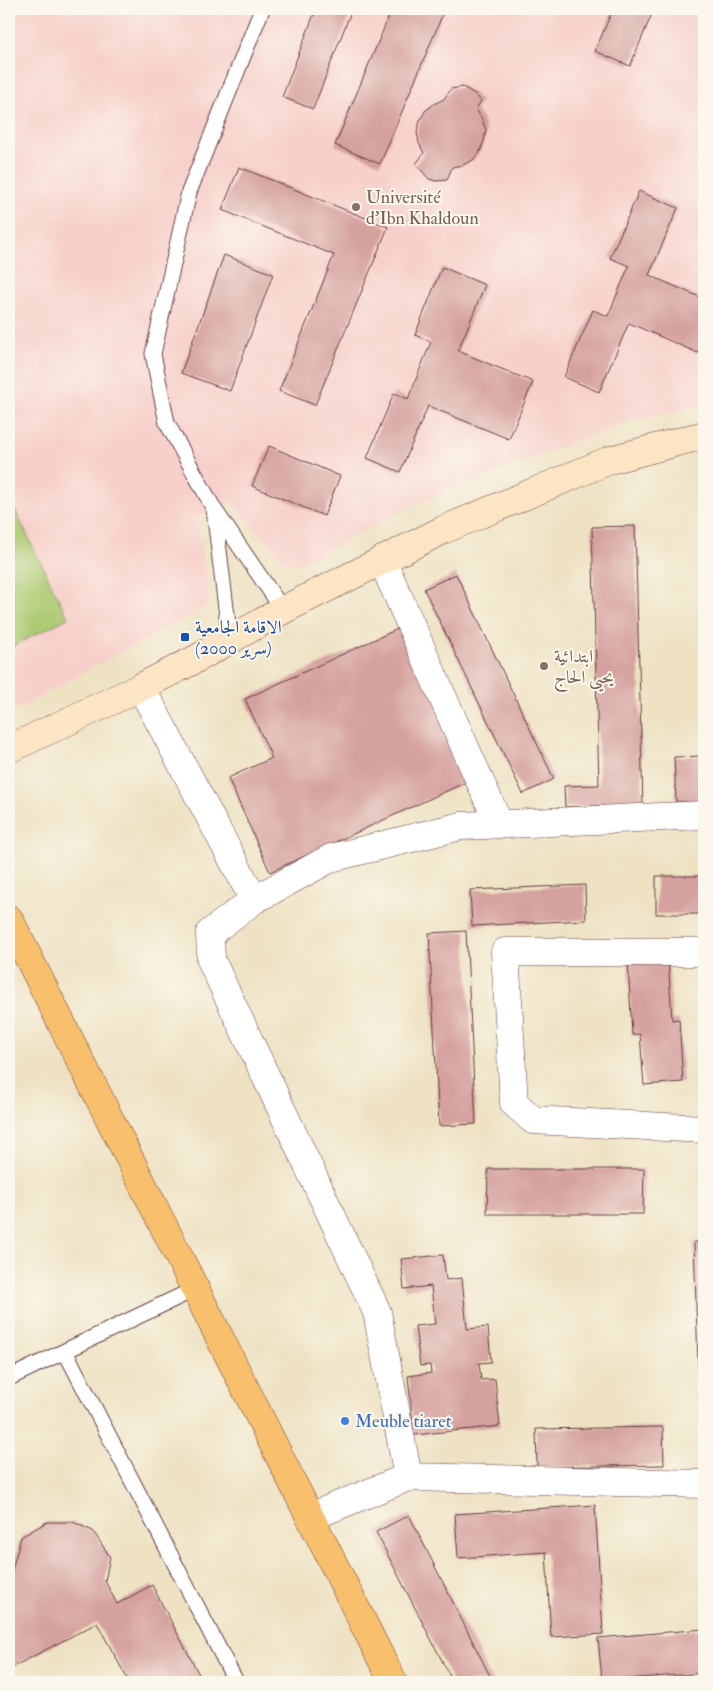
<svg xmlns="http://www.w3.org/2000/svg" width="713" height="1691" font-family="'IM FELL Double Pica',Amiri,serif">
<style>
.built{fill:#f7d0cb}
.green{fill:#acca72;stroke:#7b744e}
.building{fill:#d5a19f}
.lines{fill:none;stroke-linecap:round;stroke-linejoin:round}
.service-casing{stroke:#633c42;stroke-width:17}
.minor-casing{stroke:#633c42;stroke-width:29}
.secondary-casing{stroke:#633c42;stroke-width:29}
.primary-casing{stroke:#633c42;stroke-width:29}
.service{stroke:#fff;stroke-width:15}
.minor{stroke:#fff;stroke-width:28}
.secondary{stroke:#fce5c4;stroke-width:28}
.primary{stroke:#f8bf6c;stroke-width:28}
.education-dot{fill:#8d6e63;stroke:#fbf7ec;stroke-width:2}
.transit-dot{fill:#1a4fb4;stroke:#fbf7ec;stroke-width:2}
.shop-dot{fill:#3f7fe0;stroke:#fbf7ec;stroke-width:2}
.labels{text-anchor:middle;stroke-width:4;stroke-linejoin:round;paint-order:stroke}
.education-label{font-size:18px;fill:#785e54;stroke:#fbf7ec;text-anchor:start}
.transit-label{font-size:18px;fill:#164399;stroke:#fbf7ec;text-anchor:start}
.shop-label{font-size:18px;fill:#366cbe;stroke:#fbf7ec;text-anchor:start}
</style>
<rect width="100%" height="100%" fill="#fbf7ec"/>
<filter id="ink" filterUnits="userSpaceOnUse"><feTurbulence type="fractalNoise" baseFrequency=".02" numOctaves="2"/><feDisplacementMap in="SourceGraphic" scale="10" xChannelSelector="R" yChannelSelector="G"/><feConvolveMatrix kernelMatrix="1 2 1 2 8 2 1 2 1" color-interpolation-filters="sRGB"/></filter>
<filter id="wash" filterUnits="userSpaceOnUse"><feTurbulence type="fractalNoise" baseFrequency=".0096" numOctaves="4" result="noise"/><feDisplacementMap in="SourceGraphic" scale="20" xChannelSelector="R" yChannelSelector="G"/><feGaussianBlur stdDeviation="1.12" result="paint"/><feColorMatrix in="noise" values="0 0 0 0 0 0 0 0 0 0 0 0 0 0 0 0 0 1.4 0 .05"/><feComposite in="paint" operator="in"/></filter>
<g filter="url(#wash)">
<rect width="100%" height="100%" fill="#eee2c3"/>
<!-- built -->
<path class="built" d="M9,9H704V405L623,423L421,502L301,563H286L230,501L196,518L210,604L17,709L9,708Z"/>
<!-- green -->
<path class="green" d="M9,498L68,618L9,648Z"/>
<g id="blocks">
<!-- building -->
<path class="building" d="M316,9H352L313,109L282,97Z
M392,9H439L444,11L380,164L335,145Z
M613,9H654L630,66L595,51Z
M463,87L475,94L481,101L476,109L482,119L486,130L484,141L480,152L473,160L463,165L452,167L447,180L436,181L429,179L416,164L424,153L419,143L417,132L420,121L425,111L434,104L444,99L451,89Z
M239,167L388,227L315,405L279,391L334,255L222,210Z
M639,191L678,208L649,275L704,299V338L698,353L629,323L599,392L564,377L593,310L608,316L629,266L610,258Z
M224,255L273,274L230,391L181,373Z
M442,267L485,285L458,351L533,382L509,439L428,406L400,472L367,458L394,393L408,399L431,342L415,335Z
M269,446L340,476L324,516L252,486Z
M635,526L643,805L565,807L564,786L599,785L592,527Z
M456,574L554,779L523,794L424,589Z
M404,626L473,779L270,872L228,778L272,758L245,699Z
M704,756V801L676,802L674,757Z
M656,876H704V914H656Z
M585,885L586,920L472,926L470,890Z
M466,931L476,1124L439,1126L429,933Z
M668,958L672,1020L679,1019L683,1082L644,1085L640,1034L632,1035L628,961Z
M488,1169H644L643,1214H487Z
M694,1242H704V1423H700Z
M443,1255L446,1280L462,1278L467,1329L488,1327L491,1362L479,1363L481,1380L495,1379L500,1426L414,1435L408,1376L431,1373L430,1365L420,1366L415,1326L435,1324L431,1286L404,1289L401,1259Z
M663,1427L664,1465L537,1467L536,1429Z
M595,1505L603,1634L551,1637L546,1552L458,1558L455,1514Z
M409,1515L493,1682H453L376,1532Z
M47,1522H73L93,1531L110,1557L105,1581L117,1604L152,1585L203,1682H129L97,1623L9,1669V1581L21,1537Z
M704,1629V1673L602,1681L598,1638Z"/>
</g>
</g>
<g filter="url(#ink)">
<use href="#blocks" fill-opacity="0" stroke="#633c42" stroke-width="1"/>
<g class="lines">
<!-- service casing -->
<g class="service-casing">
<path id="service" d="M214,509L167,423L153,354L189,192L262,9
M230,641L214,509L283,610
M65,1351L195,1289
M9,1378L65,1351L236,1682"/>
</g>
<!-- minor casing -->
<g class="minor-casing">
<path id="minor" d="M382,560L499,824
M141,687L254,900
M704,952H505L514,1103L533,1120L704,1129
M408,1477L377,1312L211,960L210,933L254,900L331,858L461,826L704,815
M310,1517L408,1477L704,1484"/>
</g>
<!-- secondary casing -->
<g class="secondary-casing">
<path id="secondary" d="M9,749L141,687L196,659L283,610L443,530L610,460L704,435"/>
</g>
<!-- primary casing -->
<g class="primary-casing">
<path id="primary" d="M9,919L393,1682"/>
</g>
<!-- service -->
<use href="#service" class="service"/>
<!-- minor -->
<use href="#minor" class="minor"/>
<!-- secondary -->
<use href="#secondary" class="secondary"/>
<!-- primary -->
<use href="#primary" class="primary"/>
</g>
</g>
<!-- markers -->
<g class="education-dot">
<circle cx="356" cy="207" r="5"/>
<circle cx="544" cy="666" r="5"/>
</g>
<rect class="transit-dot" x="180" y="632" width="10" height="10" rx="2.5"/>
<circle class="shop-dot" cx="345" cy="1421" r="5"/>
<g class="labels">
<!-- education labels -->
<g class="education-label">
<text x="366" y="203">Université<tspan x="366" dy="21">d'Ibn Khaldoun</tspan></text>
<text x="554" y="662">ابتدائية<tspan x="554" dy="21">يحيى الحاج</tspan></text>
</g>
<!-- transit labels -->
<g class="transit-label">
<text x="195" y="633">الاقامة الجامعية<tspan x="195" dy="21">(2000 سرير)</tspan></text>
</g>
<!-- shop labels -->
<g class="shop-label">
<text x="355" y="1427">Meuble tiaret</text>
</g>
</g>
<!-- margin -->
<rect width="713" height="1691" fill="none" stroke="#fbf7ec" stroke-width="30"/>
</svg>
